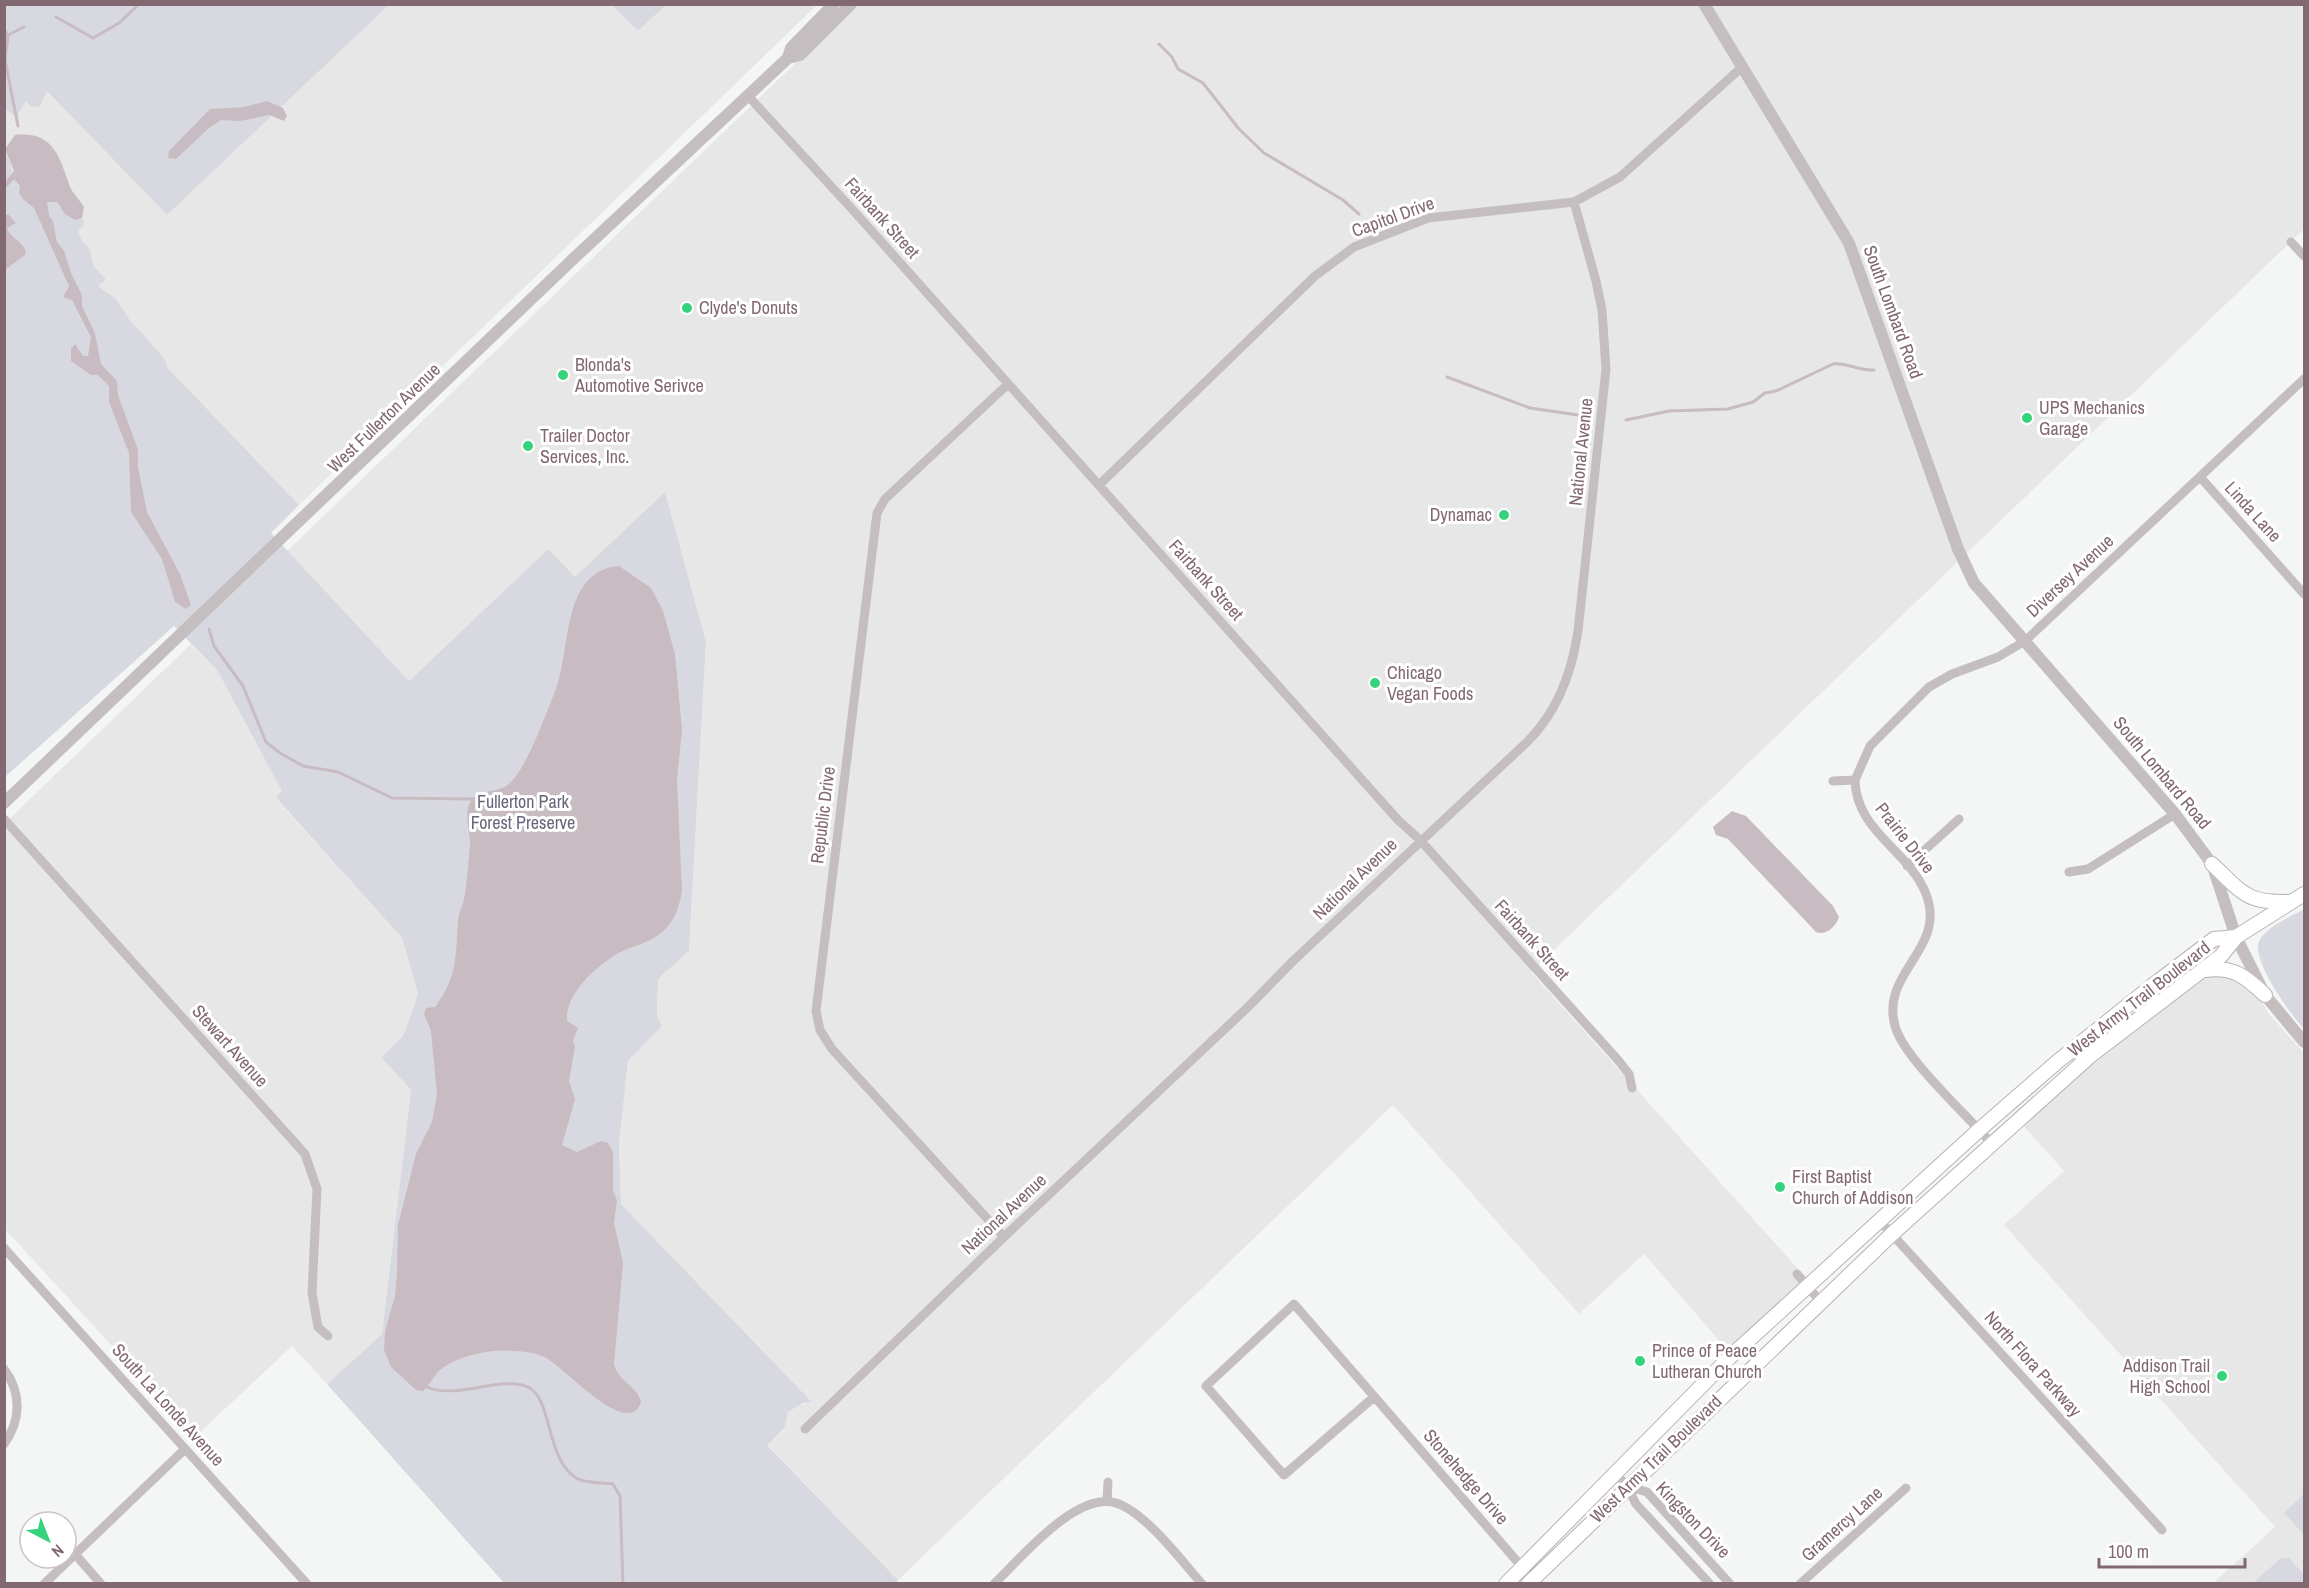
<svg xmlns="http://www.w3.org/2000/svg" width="2309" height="1588" font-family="'Archivo Narrow',sans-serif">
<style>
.built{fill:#e7e7e7}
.green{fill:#d8d9e0}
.water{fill:#c8bbc1}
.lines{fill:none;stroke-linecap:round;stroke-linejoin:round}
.stream{stroke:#c8bbc1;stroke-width:3}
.secondary-casing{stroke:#bab0b4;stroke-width:16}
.minor{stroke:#c5bec0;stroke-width:9}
.tertiary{stroke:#c5bec0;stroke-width:12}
.secondary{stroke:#fff;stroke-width:14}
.poi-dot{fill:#36d37d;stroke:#fff;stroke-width:2}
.labels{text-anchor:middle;stroke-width:6;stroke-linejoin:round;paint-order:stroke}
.street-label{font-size:18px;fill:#826871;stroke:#fff}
.poi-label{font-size:18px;fill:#826871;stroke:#fff;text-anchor:start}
.park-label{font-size:18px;fill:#67667a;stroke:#fff}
</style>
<rect width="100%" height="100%" fill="#f4f6f6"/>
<!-- built -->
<path class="built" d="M389,5H612L638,31L666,5H817L299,505L5,197V95L29,72L167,215Z
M856,5H2304V229L1531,972L1809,1281L1730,1353L1644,1254L1579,1314L1393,1105L898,1580L767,1444L785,1427L788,1412L794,1407L811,1401L621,1204L619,1144L628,1061L662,1026L657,1016L658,979L689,951L706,642L665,493L575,578L548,549L409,681L287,551Z
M191,644L217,670L283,792L276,799L402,938L418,994L403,1036L381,1057L411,1090L382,1334L327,1384L292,1346L195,1437L5,1229V823Z
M2220,971L2241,981L2257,994L2269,1014L2304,1053V1583H2213L2275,1527L2004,1225L2064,1171L2022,1124L2096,1057L2205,974Z"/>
<!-- green -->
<path class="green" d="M5,5H389L167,215L47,91L40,106L32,107L26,101L16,117L5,109Z
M612,5H666L638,31Z
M5,153C12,162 10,170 15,179C22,194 45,198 57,202L60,207L80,220L82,218L84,224L78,232L83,243L89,247L94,267L105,278V281L98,286L116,299L129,319L164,358L168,368L299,505L271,533L409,681L548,549L575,577L665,492L706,642L689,951L658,979L657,1016L662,1026L628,1061L619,1144L621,1204L812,1402L803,1403L788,1412L785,1427L767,1445L898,1580L895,1584L504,1583L327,1384L382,1334L411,1090L381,1057L403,1036L418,994L402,938L276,798L282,791L217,670L174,626L5,777Z
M2304,909V1029C2291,1015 2251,960 2259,941C2266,927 2292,916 2304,909Z
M2304,1494V1535L2284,1513Z
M2281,1558H2289L2304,1575V1583H2253Z"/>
<!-- water -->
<path class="water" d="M267,101L283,108L287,116L284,121L269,115L240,121L221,120L209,128L176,159L168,158L169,151L210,109L244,107Z
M15,135C53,131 59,156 69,184C71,192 80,200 84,207L82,218L75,220L65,214L57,202H47L49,216L53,221L57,242L64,251L71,273L82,295V306L95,333L101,364L117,381L118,395L138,450V467L147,512L180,574L191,605L186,609L175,602L162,559L131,512L129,453L109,402V386L98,375H91L71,361V349L75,344L83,356H88L91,337L72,300L63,297L69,286L34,208L23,199L19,193L20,186L14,179L5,189V182L14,171L5,149Z
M8,214L16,223L7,228C11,240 25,241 26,254L5,270V216Z
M619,566L651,588L663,611L675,654L682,730L677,780L682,891C679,907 675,921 662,932C649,944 632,945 617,954C595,967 565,994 567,1021L578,1028L573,1041L575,1047L569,1081L575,1099L562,1145L577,1152L601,1141L608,1143L613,1152V1191L617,1200L614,1223L623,1263L614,1364C618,1382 637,1385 641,1402C628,1442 561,1362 542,1356C513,1346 470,1350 444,1367C434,1373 431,1384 423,1391L416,1390L391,1367L384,1350L385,1331L395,1296L397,1274L398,1225L416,1154L432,1122L437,1094L431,1031L424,1014L426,1008L435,1007C458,975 455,959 458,922C458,915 462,907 464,900C467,883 468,864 470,846C471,832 464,819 469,805C475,787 498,795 510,783C528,766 546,713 556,689C571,650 561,571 619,566Z
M1732,811L1746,816L1833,906L1839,917C1836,926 1827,936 1816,932L1728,839L1716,835L1713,827Z"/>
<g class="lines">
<!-- stream -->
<path class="stream" d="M56,17L93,38L119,23L139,4
M4,29L8,35L5,60L18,126
M8,35L24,27
M1159,44L1172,57L1178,69L1203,83L1239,129L1264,153L1343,200L1359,214
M1447,377L1530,408L1578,415
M1626,420L1669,411L1728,409L1753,402L1765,393L1776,391L1833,364C1846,362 1859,371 1874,370
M209,629L214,646L243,686L266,742L280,753L303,766L338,772L392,798L473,799
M427,1387C456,1400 502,1375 528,1387C553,1399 545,1458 576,1478C586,1484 602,1482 613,1484L620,1496L623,1584"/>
<!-- secondary casing -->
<g class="secondary-casing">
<path id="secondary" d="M2212,864C2243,893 2245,903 2290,902
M2205,970C2233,966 2245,976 2265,995
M1506,1584L1730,1357L1979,1130L2057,1062L2152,986L2214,939L2236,937
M1528,1584L1892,1234L2090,1056L2221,956L2236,937L2304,894"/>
</g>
<!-- minor -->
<path class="minor" d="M749,97L852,209L1398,820L1420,840L1618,1060L1629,1074L1632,1088
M2291,242L2304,256
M2201,478L2304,594
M1099,485L1315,276L1354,247L1428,218L1574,202L1620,177L1742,67
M1855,780L1870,746L1929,687L1952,674L1998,657L2025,641L2304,379
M1833,781L1855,780C1856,832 1909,850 1926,894C1948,950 1877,973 1896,1029C1907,1061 1967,1115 1992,1144
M4,819L305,1154L317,1189L312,1293L318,1327L328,1336
M1907,866L1959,819
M2069,872L2088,869L2175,814
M1879,1220L2162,1530
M1004,1237L832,1049L820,1030L816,1011L877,513L885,499L1008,384
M4,1248L307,1584
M1797,1274L1820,1301
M4,1369C22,1393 21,1421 4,1444
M1374,1397L1284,1475L1206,1386L1294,1304L1522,1567L1525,1571
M805,1429L1004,1237L1248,1007L1293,961L1526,743C1557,713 1572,672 1578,631L1606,369L1602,310L1596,281L1574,202
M1615,1473L1627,1486L1636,1504L1710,1584
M1627,1486L1647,1492L1730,1584
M1107,1501L1108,1482
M75,1554L101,1584
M44,1584L185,1449
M994,1584C1020,1559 1076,1491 1116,1503C1145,1512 1181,1560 1202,1584
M1800,1584L1906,1488"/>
<!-- tertiary -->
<path class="tertiary" d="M1704,4L1849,243L1958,549L1974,583L2175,814L2212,864L2236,937L2265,995L2304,1042
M788,58L791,48L834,4
M4,803L571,261L788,58L800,55L851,4"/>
<!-- secondary -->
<use href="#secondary" class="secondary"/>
</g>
<!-- markers -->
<g class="poi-dot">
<circle cx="687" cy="308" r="6"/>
<circle cx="563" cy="375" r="6"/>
<circle cx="2027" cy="418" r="6"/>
<circle cx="528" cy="446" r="6"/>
<circle cx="1504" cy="515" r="6"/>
<circle cx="1375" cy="683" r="6"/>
<circle cx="1780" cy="1187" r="6"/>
<circle cx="1640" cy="1361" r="6"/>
<circle cx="2222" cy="1376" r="6"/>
</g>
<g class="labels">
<!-- street labels -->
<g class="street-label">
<text transform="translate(1393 217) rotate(-20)" y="6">Capitol Drive</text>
<text transform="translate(882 218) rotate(48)" y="6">Fairbank Street</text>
<text transform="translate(1893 312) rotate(70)" y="6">South Lombard Road</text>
<text transform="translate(384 418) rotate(-44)" y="6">West Fullerton Avenue</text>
<text transform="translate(1581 452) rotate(-84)" y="6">National Avenue</text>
<text transform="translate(2253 512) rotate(48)" y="6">Linda Lane</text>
<text transform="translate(2070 576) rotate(-43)" y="6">Diversey Avenue</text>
<text transform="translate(1206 580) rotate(48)" y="6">Fairbank Street</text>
<text transform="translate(2162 773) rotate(50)" y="6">South Lombard Road</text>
<text transform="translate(823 815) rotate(-83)" y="6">Republic Drive</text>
<text transform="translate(1905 838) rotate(52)" y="6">Prairie Drive</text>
<text transform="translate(1355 879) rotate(-44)" y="6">National Avenue</text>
<text transform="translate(1532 940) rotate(48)" y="6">Fairbank Street</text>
<text transform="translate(2139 999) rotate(-38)" y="6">West Army Trail Boulevard</text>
<text transform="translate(230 1046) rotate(48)" y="6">Stewart Avenue</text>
<text transform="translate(1004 1214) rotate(-43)" y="6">National Avenue</text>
<text transform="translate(2033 1364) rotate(48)" y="6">North Flora Parkway</text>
<text transform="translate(168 1405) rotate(48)" y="6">South La Londe Avenue</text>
<text transform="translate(1656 1459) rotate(-44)" y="6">West Army Trail Boulevard</text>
<text transform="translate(1466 1477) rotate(49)" y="6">Stonehedge Drive</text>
<text transform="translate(1693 1520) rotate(46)" y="6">Kingston Drive</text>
<text transform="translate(1842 1524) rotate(-42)" y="6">Gramercy Lane</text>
</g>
<!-- poi labels -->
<g class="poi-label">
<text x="699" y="314">Clyde's Donuts</text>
<text x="575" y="371">Blonda's<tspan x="575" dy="21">Automotive Serivce</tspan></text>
<text x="2039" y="414">UPS Mechanics<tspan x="2039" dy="21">Garage</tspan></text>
<text x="540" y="442">Trailer Doctor<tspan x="540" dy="21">Services, Inc.</tspan></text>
<text x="1492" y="521" text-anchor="end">Dynamac</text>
<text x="1387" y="679">Chicago<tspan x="1387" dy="21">Vegan Foods</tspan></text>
<text x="1792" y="1183">First Baptist<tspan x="1792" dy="21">Church of Addison</tspan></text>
<text x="1652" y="1357">Prince of Peace<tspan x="1652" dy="21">Lutheran Church</tspan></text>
<text x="2210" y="1372" text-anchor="end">Addison Trail<tspan x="2210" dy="21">High School</tspan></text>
</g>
<!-- park labels -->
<g class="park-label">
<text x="523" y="808">Fullerton Park<tspan x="523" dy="21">Forest Preserve</tspan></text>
</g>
</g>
<!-- border -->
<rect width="2309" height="1588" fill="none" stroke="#826871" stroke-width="12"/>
<!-- north arrow -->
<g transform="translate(48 1540) rotate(138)"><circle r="28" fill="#ffffff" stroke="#cdc3c6" stroke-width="1.5"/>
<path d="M0-4.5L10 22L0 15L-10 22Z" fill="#36d37d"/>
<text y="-9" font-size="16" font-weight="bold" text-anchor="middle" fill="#826871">N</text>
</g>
<!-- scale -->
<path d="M2099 1558v9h146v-9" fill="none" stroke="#826871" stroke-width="3"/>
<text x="2108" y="1558" font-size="18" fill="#826871" stroke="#ffffff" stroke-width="4.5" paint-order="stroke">100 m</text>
</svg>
